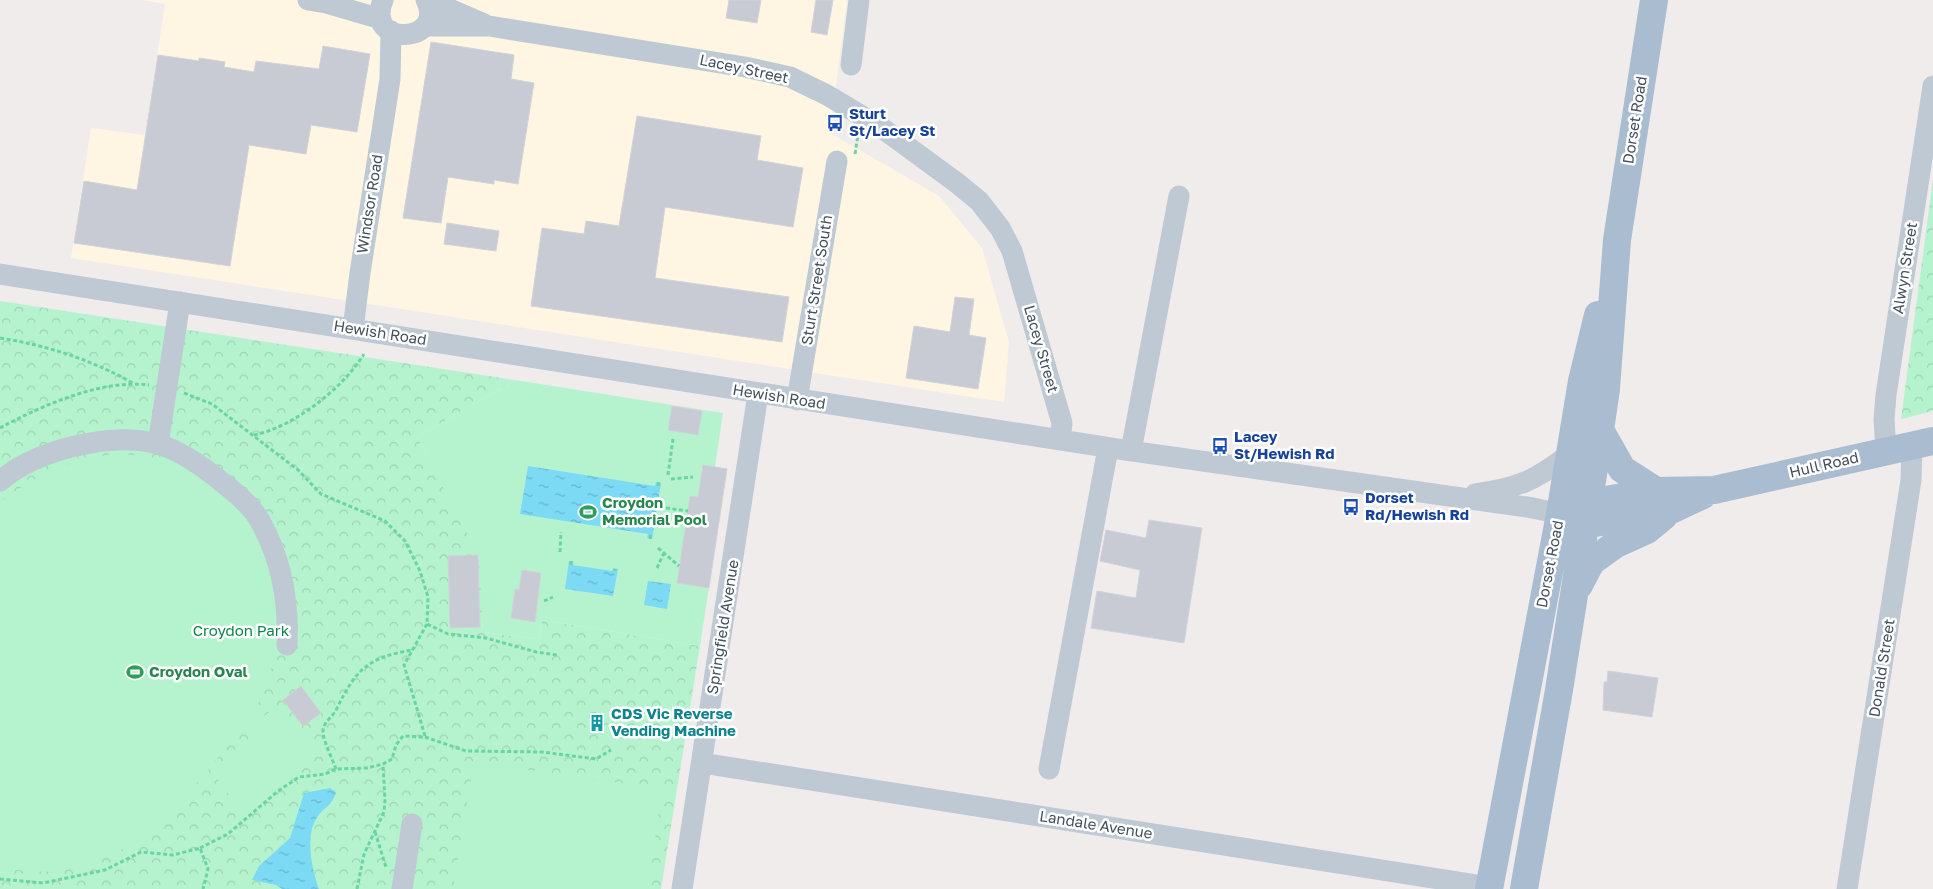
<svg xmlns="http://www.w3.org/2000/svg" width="1933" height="889" font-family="'Golos Text',sans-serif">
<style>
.commercial{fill:#fef6e3}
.forest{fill:url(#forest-crowns)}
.pitch{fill:#b5f3ce}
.water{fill:url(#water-ripples)}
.building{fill:#c8cbd3;stroke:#d0d3d9}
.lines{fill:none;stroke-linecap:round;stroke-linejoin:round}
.path{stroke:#69d5a2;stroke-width:3;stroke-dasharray:4 2.5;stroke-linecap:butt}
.minor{stroke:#bec9d4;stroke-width:21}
.major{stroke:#a9bcd0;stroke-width:28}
.labels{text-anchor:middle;stroke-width:5;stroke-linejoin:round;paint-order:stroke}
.street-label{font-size:15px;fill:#43505c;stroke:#fff}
.transit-label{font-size:15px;font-weight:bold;fill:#164399;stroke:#fff;text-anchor:start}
.leisure-label{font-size:15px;font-weight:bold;fill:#27864d;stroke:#fff;text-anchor:start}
.park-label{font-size:15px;fill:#0c854b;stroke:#fff}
.culture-label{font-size:15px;font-weight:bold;fill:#0d838f;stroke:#fff;text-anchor:start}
</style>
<defs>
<pattern id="forest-crowns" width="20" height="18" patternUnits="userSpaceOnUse" patternTransform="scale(1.25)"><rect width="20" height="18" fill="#b5f3ce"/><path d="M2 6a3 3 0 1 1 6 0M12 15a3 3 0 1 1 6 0" fill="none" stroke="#9dd2b3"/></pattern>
<pattern id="water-ripples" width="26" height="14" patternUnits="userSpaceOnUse" patternTransform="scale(1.25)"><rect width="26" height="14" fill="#7ddaf5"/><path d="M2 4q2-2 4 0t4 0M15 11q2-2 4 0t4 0" fill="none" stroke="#68b3ca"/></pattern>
</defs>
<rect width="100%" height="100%" fill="#f0ecec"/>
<!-- commercial -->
<path class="commercial" d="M142,0H847L830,133L939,196L982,248L1009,342L1004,402L71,258L91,128L145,135L165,4Z"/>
<!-- forest -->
<path class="forest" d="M1933,179V411L1901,419Z
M0,301L515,380L417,437L480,556L483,632L539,639L542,620L700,646L661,889H0Z"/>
<!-- pitch -->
<path class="pitch" d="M515,380L723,413L715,467L727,469L700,646L542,620L539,639L483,632L479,556L417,437Z
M112,454C123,455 136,454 146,456C196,467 250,506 268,555C271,563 272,573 273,581C275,594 278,606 279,619C281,639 273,666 266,685C257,711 237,734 220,755C182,804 134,856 70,869C47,874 24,871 2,868L0,867V502C43,472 61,463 112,454Z
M280,704L318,756L241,812L211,770L254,737L248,728Z
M474,762L662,789L648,889H453Z"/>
<!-- water -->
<path class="water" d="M528,466L655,486L656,482L661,483L652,539L647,538L648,534L520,514Z
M569,561H573V565L612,571L613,568L618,569L613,596L565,589Z
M648,581L671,584L667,609L644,605Z
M330,788L336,792C330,809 327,804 318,816C304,834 312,870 319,889H282L276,885L252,880L259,866L290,838L304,793Z"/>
<!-- building -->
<path class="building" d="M729,0H761L757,23L726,18Z
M816,0H833L827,35L811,32Z
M431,42L514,55L511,79L534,83L518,184L494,180V184L448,177L441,223L403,218Z
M323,46L370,54L357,132L311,125L306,154L249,145L230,266L74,243L84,181L137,190L158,55L199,61V58L225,62L224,67L254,72L256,61L319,69Z
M637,116L761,136L757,160L803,168L793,227L665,207L655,278L789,297L782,342L531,306L542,228L584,234L586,221L619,226Z
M447,223L499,231L496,251L444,244Z
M955,297L974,299L969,335L986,338L978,389L906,378L914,326L950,332Z
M672,406L702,411L698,435L668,430Z
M703,465L727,469L709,588L677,583L690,496L698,497Z
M1149,520L1202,528L1184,643L1091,628L1097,591L1136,598L1140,570L1100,561L1106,530L1146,538Z
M478,555L480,627L450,628L448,556Z
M522,570L541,573L535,622L511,618L515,589L519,590Z
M1608,671L1658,678L1652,717L1603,710L1604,682H1607Z
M301,686L321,713L303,726L283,700Z"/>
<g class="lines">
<!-- path -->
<path class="path" d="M855,154L858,135
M0,338C49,346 89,359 133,383
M184,393L212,404L298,470L321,494L385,521L405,541L420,571L428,597L427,624L448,634L486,638L536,652L557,655
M0,428C41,406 101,379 149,385
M254,435C294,427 343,388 364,354
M668,475L673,439
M671,479L693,477
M658,486L659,482
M666,508L688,511
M650,539L651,535
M658,548L679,566
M560,552L561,532
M571,565V561
M657,568L664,553
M615,571V569
M544,601L553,597
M425,736L404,665L427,624
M336,769C332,758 325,745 323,733C322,723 332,718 336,710C356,670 366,658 412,650
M375,832L386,867
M200,848L228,834L278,791L299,777L325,774L336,769L367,768L383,764L392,759L396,745L403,736L425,737L466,751L542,752L596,759L611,750
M0,879L43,883L105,870L141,852L173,855L200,848L208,869L203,889
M357,889L364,854L384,812L385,801L383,765"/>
<!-- minor -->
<path class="minor" d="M308,0L326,3L381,19
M383,0C363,49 448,43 426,0
M428,3L445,7L484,24
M425,26H489L745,67L790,77L827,95L882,128L957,183L979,201L1000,228L1012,251L1062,423L1060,440
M851,65L859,0
M0,274L1131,451L1533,508L1560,514
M353,329L360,273L390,79L391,31
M797,400L837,161
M158,444L180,302
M1131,451L1179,196
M1886,451L1884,419L1886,395L1933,86
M0,481C36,450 112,431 158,444C181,451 205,468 223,483C236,493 252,506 260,521C282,560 289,601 287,645
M1475,494C1517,488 1535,481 1568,455
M702,763L1490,887
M1049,769L1108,448
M402,889L412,824
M682,889L758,394
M1847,889L1911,480L1912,446"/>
<!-- major -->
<path class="major" d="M1600,430L1622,469L1656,491
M1573,509L1589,503L1656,491L1714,490L1933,441
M1584,525L1673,509L1703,495
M1579,585L1591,562L1616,544L1647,530L1664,516
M1489,889L1560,514L1582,381L1598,315
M1524,889L1559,690L1600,430L1606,389L1617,240L1654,0"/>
</g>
<!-- icons -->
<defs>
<g id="bus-bare" transform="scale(1.35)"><path d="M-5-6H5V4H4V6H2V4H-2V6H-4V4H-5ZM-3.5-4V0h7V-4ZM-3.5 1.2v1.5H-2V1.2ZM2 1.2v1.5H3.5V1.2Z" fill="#1a4fb4" stroke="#fff" stroke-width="2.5" paint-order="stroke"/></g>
<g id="stadium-bare" transform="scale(1.35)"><path d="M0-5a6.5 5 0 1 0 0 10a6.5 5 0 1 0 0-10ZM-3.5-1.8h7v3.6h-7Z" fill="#2e9e5b" stroke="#fff" stroke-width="2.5" paint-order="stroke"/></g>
<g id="building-bare" transform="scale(1.35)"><path d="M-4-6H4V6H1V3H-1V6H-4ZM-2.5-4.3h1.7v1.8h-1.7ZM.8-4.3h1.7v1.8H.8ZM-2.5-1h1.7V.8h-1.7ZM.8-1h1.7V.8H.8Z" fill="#0f9aa8" stroke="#fff" stroke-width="2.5" paint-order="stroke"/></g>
</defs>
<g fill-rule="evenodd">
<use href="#bus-bare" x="835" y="123"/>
<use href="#bus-bare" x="1220" y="446"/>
<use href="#bus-bare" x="1351" y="507"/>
<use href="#stadium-bare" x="588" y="512"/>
<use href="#stadium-bare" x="135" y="672"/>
<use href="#building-bare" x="597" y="723"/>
</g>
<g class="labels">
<!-- street labels -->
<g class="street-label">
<text transform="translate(744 69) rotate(12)" y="5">Lacey Street</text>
<text transform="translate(1635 120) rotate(-81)" y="5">Dorset Road</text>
<text transform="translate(370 204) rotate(-81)" y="5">Windsor Road</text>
<text transform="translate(1905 268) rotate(-81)" y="5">Alwyn Street</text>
<text transform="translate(817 280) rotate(-81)" y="5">Sturt Street South</text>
<text transform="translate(380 333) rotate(9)" y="5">Hewish Road</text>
<text transform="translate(1041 349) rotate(74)" y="5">Lacey Street</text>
<text transform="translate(779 397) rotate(9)" y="5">Hewish Road</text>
<text transform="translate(1824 465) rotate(-13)" y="5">Hull Road</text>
<text transform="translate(1550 564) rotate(-79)" y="5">Dorset Road</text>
<text transform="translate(723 627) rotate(-81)" y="5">Springfield Avenue</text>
<text transform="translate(1882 668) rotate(-81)" y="5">Donald Street</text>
<text transform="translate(1096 825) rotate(9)" y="5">Landale Avenue</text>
</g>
<!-- transit labels -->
<g class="transit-label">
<text x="849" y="119">Sturt<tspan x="849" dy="17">St/Lacey St</tspan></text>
<text x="1234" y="442">Lacey<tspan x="1234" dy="17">St/Hewish Rd</tspan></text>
<text x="1365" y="503">Dorset<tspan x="1365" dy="17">Rd/Hewish Rd</tspan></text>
</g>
<!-- leisure labels -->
<g class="leisure-label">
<text x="602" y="508">Croydon<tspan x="602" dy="17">Memorial Pool</tspan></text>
<text x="149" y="677">Croydon Oval</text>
</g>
<!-- park labels -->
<g class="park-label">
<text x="241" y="636">Croydon Park</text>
</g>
<!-- culture labels -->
<g class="culture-label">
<text x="611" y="719">CDS Vic Reverse<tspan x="611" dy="17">Vending Machine</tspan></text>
</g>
</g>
</svg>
